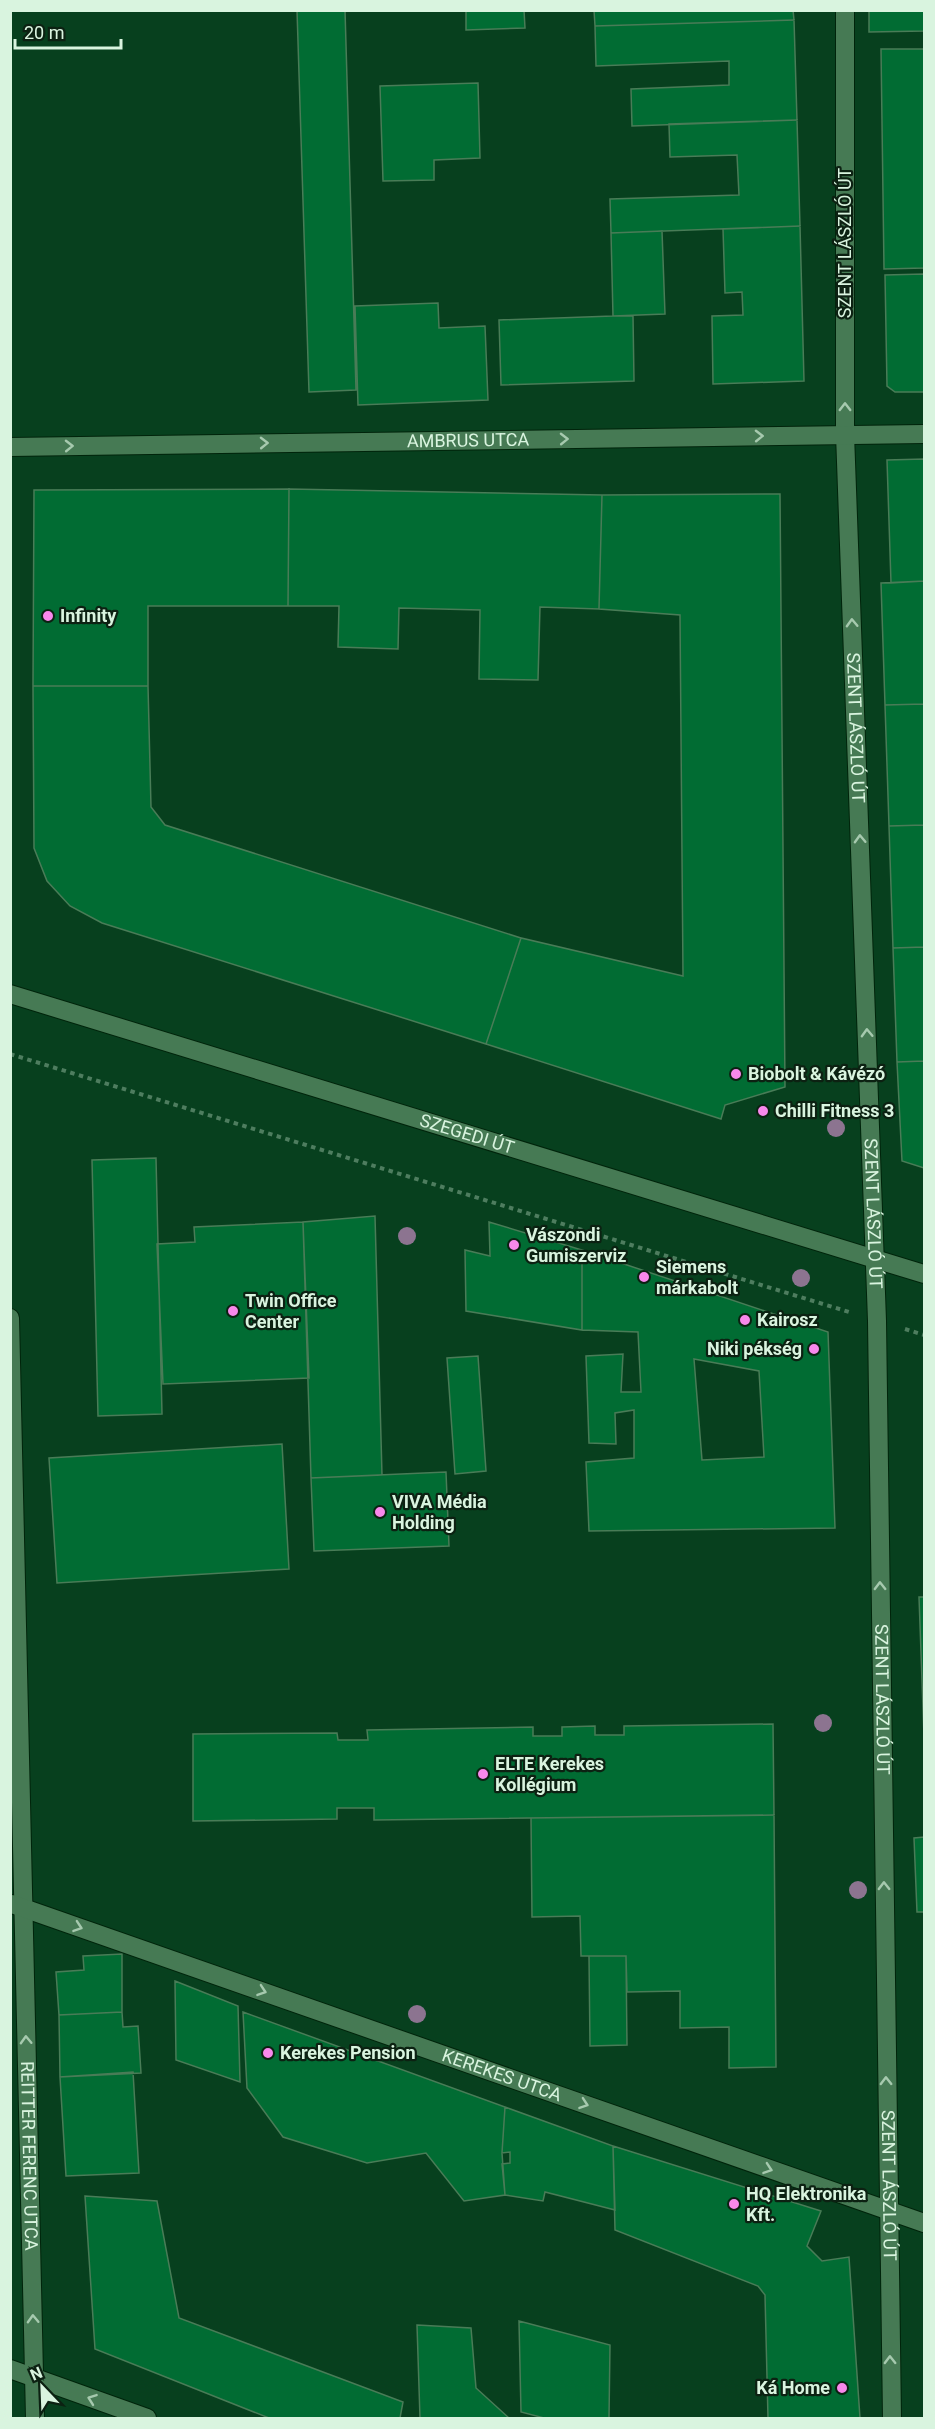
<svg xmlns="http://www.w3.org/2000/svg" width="935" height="2429" font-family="Roboto,sans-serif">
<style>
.building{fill:#016c33;stroke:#497c57;stroke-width:1.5;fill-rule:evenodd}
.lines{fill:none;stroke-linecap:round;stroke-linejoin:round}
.minor-casing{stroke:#00240b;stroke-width:20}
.path{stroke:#4e7d5f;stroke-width:4;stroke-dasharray:4.5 4.5;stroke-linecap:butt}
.minor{stroke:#467a54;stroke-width:18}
.tree{fill:#8c7490}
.oneway{stroke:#a6c9ae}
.poi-dot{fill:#f888eb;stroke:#0c2112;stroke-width:2}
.labels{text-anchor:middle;stroke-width:4.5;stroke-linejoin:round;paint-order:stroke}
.street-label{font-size:18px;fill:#d9f4df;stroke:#0c2112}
.poi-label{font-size:18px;font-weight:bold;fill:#d9f4df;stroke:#0c2112;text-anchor:start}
</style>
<rect width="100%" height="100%" fill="#07401e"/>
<!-- building -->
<path class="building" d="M297,10H345L356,390L309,392Z
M466,10H524L525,28L466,30Z
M594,10H793L794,20L595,26Z
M869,10H924V31L869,32Z
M794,20L797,120L632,126L631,89L729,85V61L596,66L595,26Z
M881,49H924V268L884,269Z
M478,83L480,158L434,160V180L383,181L380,86Z
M797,120L800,226L611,233L610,199L739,195L737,155L670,157L669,124Z
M800,226L804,381L713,384L712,316L743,315L742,292L725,293L723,229Z
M662,231L665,314L613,316L611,233Z
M924,274V392H895L887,386L885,275Z
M438,303L439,328L485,326L488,400L358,405L355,306Z
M613,316H633L634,381L501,385L499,320Z
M924,459V581L891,583L887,460Z
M289,489L602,495L599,609L540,607L538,680L479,679L480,610L399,608L398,649L338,647L339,606H288Z
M289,489L288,606H148V686H33L34,490Z
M780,494L785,1087L725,1105L721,1119L486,1044L521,938L683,976L680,615L599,609L602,495Z
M924,581V704L885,705L881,583Z
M33,686H148L151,807L165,825L521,938L486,1044L102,923L70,906L47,881L34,848Z
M924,704V825L889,826L885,705Z
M924,825V947L893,948L889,826Z
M924,947V1061L897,1062L893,948Z
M924,1061V1168L902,1161L897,1062Z
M156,1158L162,1414L98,1416L92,1160Z
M375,1216L382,1475L311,1478L303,1222Z
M303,1222L309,1378L163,1384L157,1244L195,1242L194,1227Z
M489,1222L582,1250V1330L466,1311L465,1250L490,1256Z
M582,1250L828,1332L835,1528L589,1531L586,1462L634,1458V1410L615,1413L616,1444L589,1443L586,1356L623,1354L621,1392H641L638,1332L582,1330ZM694,1359L759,1371L764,1457L702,1460Z
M478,1356L486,1471L455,1474L447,1358Z
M282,1444L289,1569L57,1583L49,1458Z
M446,1472L449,1546L314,1551L311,1478Z
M919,1597H924V1736Z
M773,1724L774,1815L374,1820V1808H337V1819L193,1821V1734L337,1733L338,1740H368L367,1730L533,1727V1736H562V1727L595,1726V1735H624V1726Z
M774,1815L776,2067L729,2068V2027L680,2028V1991L627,1992L626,1956H581L580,1916L532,1917L531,1818Z
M924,1837V1912H917L914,1838Z
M122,1954V2012L59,2015L56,1972L84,1970L83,1956Z
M589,1956H626L627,2045L590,2046Z
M175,1981L238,2006L240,2082L176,2060Z
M122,2012L123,2027L138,2026L141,2073L60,2077L59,2015Z
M243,2012L505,2107L502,2153L505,2195L464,2201L426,2153L367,2163L283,2137L247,2088Z
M133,2072L139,2173L66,2176L60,2077Z
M505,2107L613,2146L615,2210L545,2192L543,2201L505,2195L502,2164L510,2163V2152L502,2153Z
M613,2146L821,2211L807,2246L822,2261L849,2257L860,2418H768L765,2295L758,2286L615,2230Z
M85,2196L157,2201L179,2318L403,2402L400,2418H269L95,2349Z
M519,2321L610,2345L609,2418H544L521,2412Z
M417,2325L471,2328L476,2388L509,2418H420Z"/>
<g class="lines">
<!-- minor casing -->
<g class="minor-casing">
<g id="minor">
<path id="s1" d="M845,10V434L877,1321L892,2418"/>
<path id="s2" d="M10,447L924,434"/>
<path id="s3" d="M10,994L924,1274"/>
<path id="s4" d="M10,1318L35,2418"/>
<path id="s5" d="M12,1904L924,2223"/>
<path d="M10,2369L147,2418"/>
</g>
</g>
<!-- path -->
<path class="path" d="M10,1054L849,1312
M905,1329L924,1335"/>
<!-- minor -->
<use href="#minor" class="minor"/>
</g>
<!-- trees -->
<g class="tree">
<circle cx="836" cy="1128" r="9"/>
<circle cx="407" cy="1236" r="9"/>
<circle cx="801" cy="1278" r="9"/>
<circle cx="823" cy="1723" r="9"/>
<circle cx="858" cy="1890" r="9"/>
<circle cx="417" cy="2014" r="9"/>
</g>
<!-- one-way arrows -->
<defs><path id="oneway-chevron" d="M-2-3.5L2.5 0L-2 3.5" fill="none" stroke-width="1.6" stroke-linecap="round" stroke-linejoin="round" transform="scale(1.5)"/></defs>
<g class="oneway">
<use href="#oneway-chevron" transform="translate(845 407) rotate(-90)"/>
<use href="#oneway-chevron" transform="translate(759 436) rotate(-1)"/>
<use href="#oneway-chevron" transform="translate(564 439) rotate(-1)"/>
<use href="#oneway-chevron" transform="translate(264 443) rotate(-1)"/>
<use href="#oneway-chevron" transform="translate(69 446) rotate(-1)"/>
<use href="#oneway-chevron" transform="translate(852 623) rotate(-92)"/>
<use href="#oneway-chevron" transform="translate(860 839) rotate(-92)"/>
<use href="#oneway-chevron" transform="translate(867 1033) rotate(-92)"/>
<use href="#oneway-chevron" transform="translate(880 1586) rotate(-91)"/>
<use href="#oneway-chevron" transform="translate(884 1886) rotate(-91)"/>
<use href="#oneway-chevron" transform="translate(78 1927) rotate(19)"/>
<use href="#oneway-chevron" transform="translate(262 1991) rotate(19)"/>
<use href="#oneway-chevron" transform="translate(26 2040) rotate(-92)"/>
<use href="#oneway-chevron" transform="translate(886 2081) rotate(-91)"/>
<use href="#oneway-chevron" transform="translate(584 2104) rotate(19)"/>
<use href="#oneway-chevron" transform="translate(768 2169) rotate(19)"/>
<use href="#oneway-chevron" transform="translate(33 2319) rotate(-92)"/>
<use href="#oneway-chevron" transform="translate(890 2360) rotate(-91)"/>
<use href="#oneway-chevron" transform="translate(92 2399) rotate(-160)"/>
</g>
<!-- markers -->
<g class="poi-dot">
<circle cx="48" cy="616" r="6"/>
<circle cx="736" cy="1074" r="6"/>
<circle cx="763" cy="1111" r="6"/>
<circle cx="514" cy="1245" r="6"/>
<circle cx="644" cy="1277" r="6"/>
<circle cx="233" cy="1311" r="6"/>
<circle cx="745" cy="1320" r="6"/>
<circle cx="814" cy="1349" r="6"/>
<circle cx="380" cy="1512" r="6"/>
<circle cx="483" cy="1774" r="6"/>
<circle cx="268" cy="2053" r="6"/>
<circle cx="734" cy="2204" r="6"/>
<circle cx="842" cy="2388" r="6"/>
</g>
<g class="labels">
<!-- street labels -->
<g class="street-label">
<text transform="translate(845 243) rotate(-90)" y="6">SZENT LÁSZLÓ ÚT</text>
<text dy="6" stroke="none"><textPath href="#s2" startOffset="458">AMBRUS UTCA</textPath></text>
<text dy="6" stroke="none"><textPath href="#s1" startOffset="718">SZENT LÁSZLÓ ÚT</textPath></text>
<text dy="6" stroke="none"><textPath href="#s3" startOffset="478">SZEGEDI ÚT</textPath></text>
<text dy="6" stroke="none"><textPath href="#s1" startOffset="1204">SZENT LÁSZLÓ ÚT</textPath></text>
<text dy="6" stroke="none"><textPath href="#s1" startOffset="1690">SZENT LÁSZLÓ ÚT</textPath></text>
<text dy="6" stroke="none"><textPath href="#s5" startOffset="519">KEREKES UTCA</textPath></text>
<text dy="6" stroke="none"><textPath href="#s4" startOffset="838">REITTER FERENC UTCA</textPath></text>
<text dy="6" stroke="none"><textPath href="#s1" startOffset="2176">SZENT LÁSZLÓ ÚT</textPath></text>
</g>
<!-- poi labels -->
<g class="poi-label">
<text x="60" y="622">Infinity</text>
<text x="748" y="1080">Biobolt &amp; Kávézó</text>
<text x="775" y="1117">Chilli Fitness 3</text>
<text x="526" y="1241">Vászondi<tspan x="526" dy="21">Gumiszerviz</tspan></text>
<text x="656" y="1273">Siemens<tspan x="656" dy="21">márkabolt</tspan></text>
<text x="245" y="1307">Twin Office<tspan x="245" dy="21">Center</tspan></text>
<text x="757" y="1326">Kairosz</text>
<text x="802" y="1355" text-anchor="end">Niki pékség</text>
<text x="392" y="1508">VIVA Média<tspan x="392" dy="21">Holding</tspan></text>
<text x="495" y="1770">ELTE Kerekes<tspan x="495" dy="21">Kollégium</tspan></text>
<text x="280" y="2059">Kerekes Pension</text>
<text x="746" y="2200">HQ Elektronika<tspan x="746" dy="21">Kft.</tspan></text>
<text x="830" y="2394" text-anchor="end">Ká Home</text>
</g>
</g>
<!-- border -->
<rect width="935" height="2429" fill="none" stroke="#d9f4df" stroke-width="24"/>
<!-- north arrow -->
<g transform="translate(42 2387) rotate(337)" stroke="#0c2112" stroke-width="4.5" paint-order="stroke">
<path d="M0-4.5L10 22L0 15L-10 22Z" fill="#d9f4df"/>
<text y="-9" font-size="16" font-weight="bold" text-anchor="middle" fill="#d9f4df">N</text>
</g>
<!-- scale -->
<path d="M15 39v9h106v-9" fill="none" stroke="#d9f4df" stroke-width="3"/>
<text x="24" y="39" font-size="18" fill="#d9f4df" stroke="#0c2112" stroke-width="4.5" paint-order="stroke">20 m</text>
</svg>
